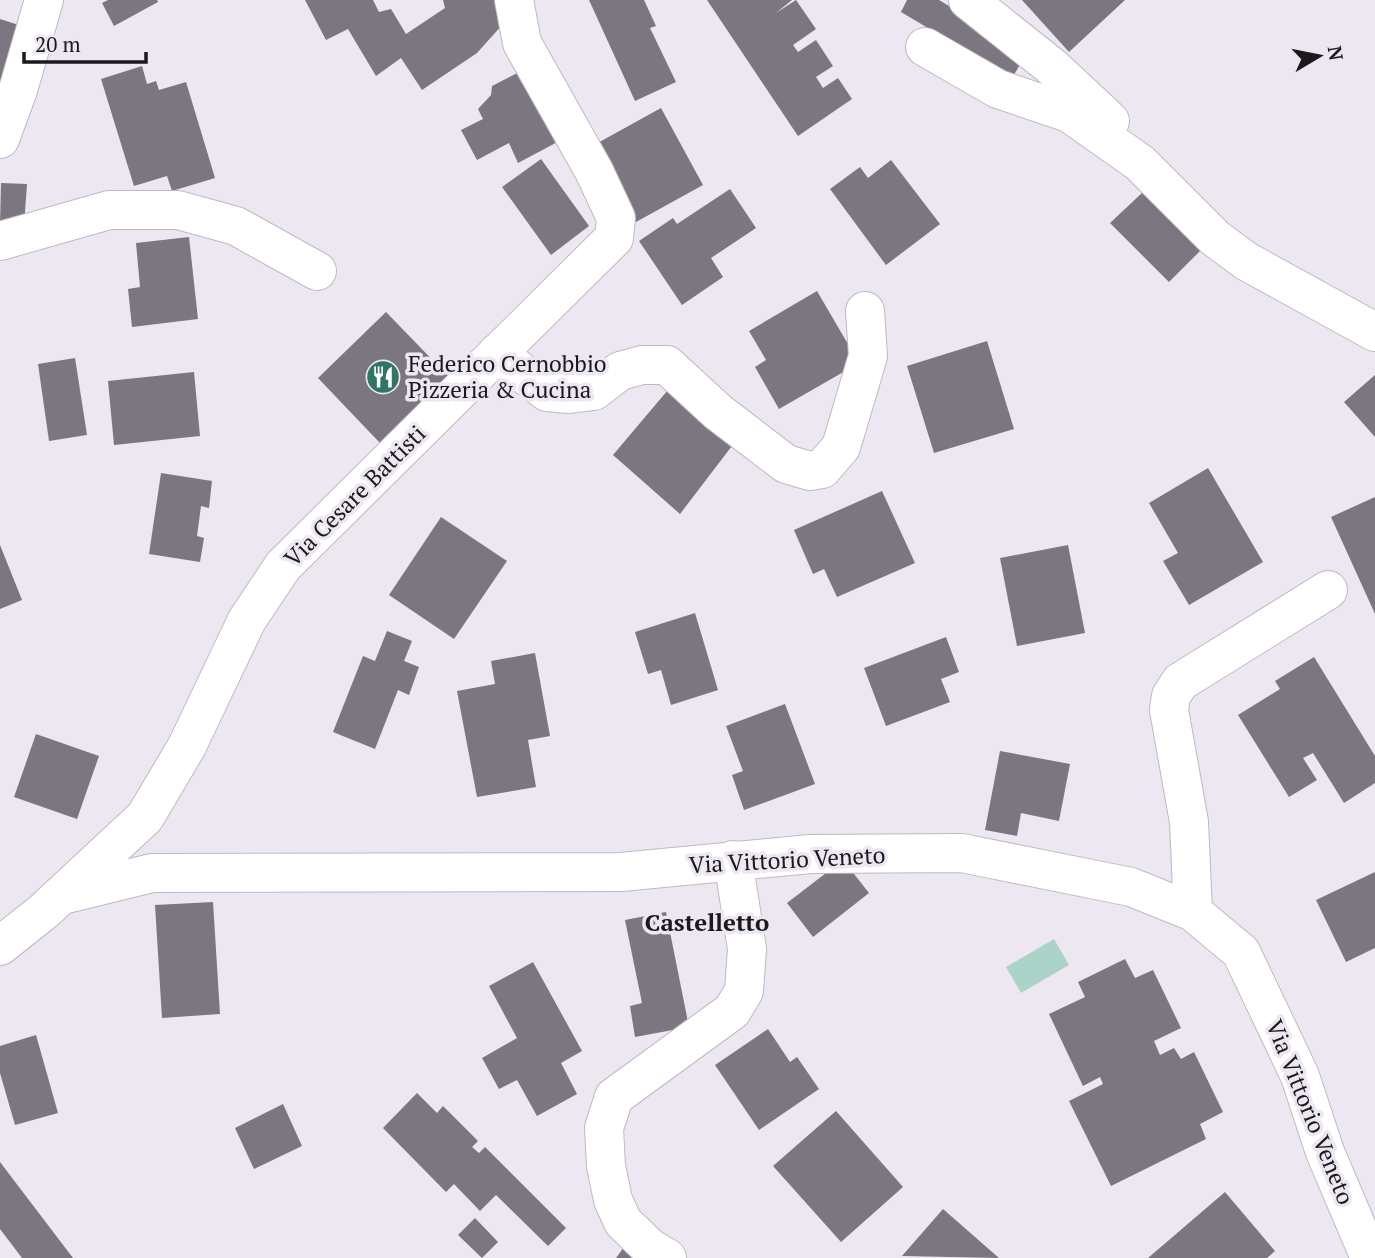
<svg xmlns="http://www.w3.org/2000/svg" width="1375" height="1258" font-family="'PT Serif',serif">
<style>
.water{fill:#abd3c8}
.building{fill:#7b767f}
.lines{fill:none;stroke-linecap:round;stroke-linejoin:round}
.minor-casing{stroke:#beb9c2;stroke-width:40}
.minor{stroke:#fff;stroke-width:38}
.labels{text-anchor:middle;stroke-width:7;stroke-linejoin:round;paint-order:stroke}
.poi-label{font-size:23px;fill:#1b191d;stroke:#ece7f0;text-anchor:start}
.street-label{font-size:23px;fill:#1b191d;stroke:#ece7f0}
.neighbourhood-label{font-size:24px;font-weight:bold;fill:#1b191d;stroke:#ece7f0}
</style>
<rect width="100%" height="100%" fill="#ece7f0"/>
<!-- water -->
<path class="water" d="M1054,939L1069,965L1021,993L1006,967Z"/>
<!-- building -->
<path class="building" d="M108,0H157L158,2L114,26L102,3Z
M305,0H373L379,12L391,9L406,34L445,8L443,0H497L503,24L477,53L422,90L401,58L376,76L348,29L326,40Z
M589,0H644L656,26L650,28L676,82L635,101Z
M707,0H792L776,13L796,0L816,29L793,45L798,52L816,40L833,66L816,77L823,88L838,78L852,99L798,136Z
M907,0H939L1027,53L1012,78L901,12Z
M1022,0H1125L1069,52Z
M0,19L25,27L0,91Z
M142,66L147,84L156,81L159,90L186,82L215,178L172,191L167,176L134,186L101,79Z
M527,68L563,139L518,163L509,143L477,160L461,130L483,119L478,109L491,95L492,86Z
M661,108L703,185L636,222L594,145Z
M541,159L589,226L551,255L502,187Z
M891,160L940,224L886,265L830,189L860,167L868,178Z
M1,183L27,184L24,226L0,224Z
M730,189L756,228L711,258L723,277L682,305L639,241L673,218L677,224Z
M1143,192L1201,250L1169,282L1110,223Z
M189,237L198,319L132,327L128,289L140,287L136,243Z
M817,291L859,363L779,409L755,367L766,360L749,331Z
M386,312L449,377L380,443L318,378Z
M987,341L1014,429L934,453L907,366Z
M75,358L87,435L49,441L38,364Z
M194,372L200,436L114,445L108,381Z
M1375,375V437L1344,402Z
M673,384L738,438L680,514L613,455Z
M1208,468L1263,562L1189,605L1163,561L1178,553L1149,503Z
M161,473L212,481L209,508L201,506L197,536L204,538L200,562L149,554Z
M882,491L915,563L837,597L824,569L813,574L794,530Z
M1375,497V614L1331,517Z
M441,517L507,561L454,639L389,595Z
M0,545L22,600L0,609Z
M1068,545L1085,633L1017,646L1000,558Z
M695,613L718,690L671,705L661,670L648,674L635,632Z
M387,631L412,641L404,661L419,667L409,695L398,690L375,749L333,732L363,656L375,661Z
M946,637L959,672L941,679L950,702L886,726L864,668Z
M535,653L550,736L528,740L536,787L477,797L457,691L495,684L491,661Z
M1314,657L1375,756V783L1344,803L1313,753L1303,758L1317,780L1289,797L1238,715L1280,689L1275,681Z
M785,704L815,784L744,810L732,775L743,771L726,726Z
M36,734L99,756L77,819L14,797Z
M1000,751L1070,764L1059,821L1021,813L1017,836L985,830Z
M843,860L869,893L813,937L787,903Z
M1375,872V948L1346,962L1316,900Z
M213,902L220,1014L162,1018L155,905Z
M666,912L689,1027L635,1037L630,1006L642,1003L625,920Z
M1125,959L1135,978L1153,970L1181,1028L1154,1041L1160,1055L1174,1048L1181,1059L1194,1052L1223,1112L1200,1124L1206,1139L1111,1186L1069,1101L1103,1084L1100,1077L1083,1086L1049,1014L1085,997L1078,982Z
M533,962L582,1051L561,1063L577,1094L537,1116L517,1080L499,1089L482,1058L517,1038L489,986Z
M768,1029L790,1062L797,1057L819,1089L759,1130L715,1065Z
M36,1035L58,1113L15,1125L0,1073V1046Z
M417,1093L437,1113L443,1106L478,1141L472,1147L479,1153L485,1147L566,1228L548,1246L496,1195L480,1211L454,1184L446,1192L383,1128Z
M283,1104L302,1146L254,1169L235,1128Z
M836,1111L903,1187L841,1242L773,1166Z
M0,1162L73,1258H22L0,1229Z
M1225,1192L1275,1251L1267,1258H1148Z
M943,1209L999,1258L902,1256Z
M475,1218L498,1242L482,1258L458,1235Z
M624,1247L639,1258H616Z"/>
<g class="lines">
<!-- minor casing -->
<g class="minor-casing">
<path id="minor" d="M968,0L1051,66L1110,121
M925,47L998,89L1069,113L1140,163L1215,238L1246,261L1375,332
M0,139L18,90L44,0
M0,241L109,210H178L236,226L317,271
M497,353L547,392L569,394L594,391L620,371L642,365H667L718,412L786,464L810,471L822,469L841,447L868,356L865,311
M62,895L152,873L621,872L810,854L962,853L1131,887L1193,912L1241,952L1300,1076L1325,1152L1370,1258
M1193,912L1189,822L1169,710L1171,696L1180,682L1328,590
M0,946L44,911L145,817L187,746L247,620L283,566L614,238L616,218L594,171L522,43L514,0
M667,1258L650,1248L623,1222L613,1200L606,1166L604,1128L614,1097L732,1011L744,991L747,949L733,860"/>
</g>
<!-- minor -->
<use href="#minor" class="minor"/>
</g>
<!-- icons -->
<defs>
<g id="restaurant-disc" transform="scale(1.75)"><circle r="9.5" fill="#327566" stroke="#ece7f0"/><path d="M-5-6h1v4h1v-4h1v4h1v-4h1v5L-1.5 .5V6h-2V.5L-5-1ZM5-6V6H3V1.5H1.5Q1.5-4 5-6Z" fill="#fff"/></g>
</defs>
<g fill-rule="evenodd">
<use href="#restaurant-disc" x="383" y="377"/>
</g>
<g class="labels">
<!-- poi labels -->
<g class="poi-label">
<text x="408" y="372">Federico Cernobbio<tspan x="408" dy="26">Pizzeria &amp; Cucina</tspan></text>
</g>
<!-- street labels -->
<g class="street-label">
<text transform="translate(355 496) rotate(-45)" y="8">Via Cesare Battisti</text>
<text transform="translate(787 860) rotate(-3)" y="8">Via Vittorio Veneto</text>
<text transform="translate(1310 1112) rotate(68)" y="8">Via Vittorio Veneto</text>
</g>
<!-- neighbourhood labels -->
<g class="neighbourhood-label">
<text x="707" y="931">Castelletto</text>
</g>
</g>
<!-- north arrow -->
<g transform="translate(1319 56) rotate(80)" stroke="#ece7f0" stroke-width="5" paint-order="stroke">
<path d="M0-5L12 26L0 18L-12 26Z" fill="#1b191d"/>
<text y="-10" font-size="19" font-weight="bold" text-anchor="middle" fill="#1b191d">N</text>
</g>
<!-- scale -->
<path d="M24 52v10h122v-10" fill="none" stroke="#1b191d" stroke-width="3.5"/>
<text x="35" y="52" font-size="21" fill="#1b191d" stroke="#ece7f0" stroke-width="5" paint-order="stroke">20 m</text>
</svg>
